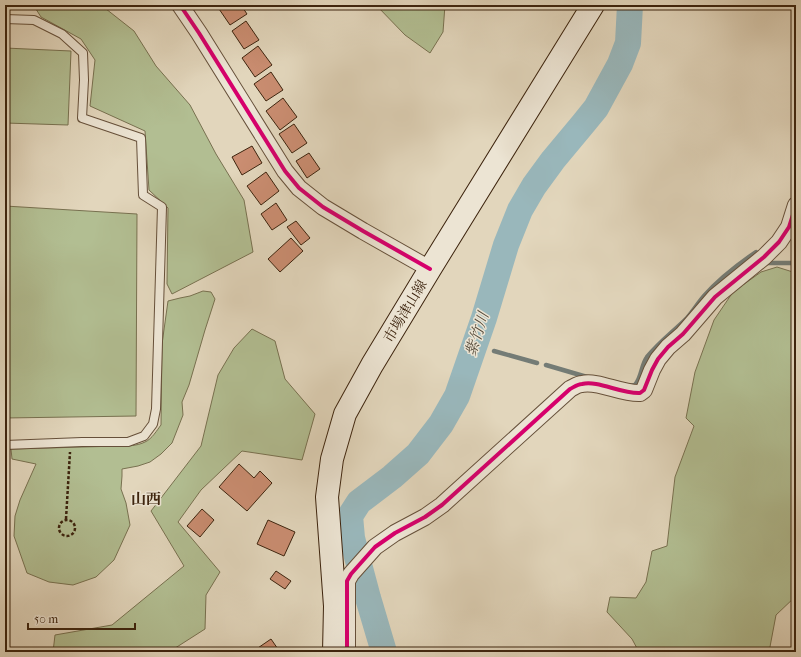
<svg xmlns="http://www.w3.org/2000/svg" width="801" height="657" font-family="'IM FELL French Canon','Noto Serif JP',serif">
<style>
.green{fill:#b2be92;stroke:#787150}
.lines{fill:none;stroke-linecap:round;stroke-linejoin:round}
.stream{stroke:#747c76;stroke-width:4.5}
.river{stroke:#99b7bb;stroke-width:26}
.building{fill:#ca8d71;stroke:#3d240e}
.service-casing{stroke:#66503a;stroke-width:10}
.minor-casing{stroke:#66503a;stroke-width:18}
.secondary-casing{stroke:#3d240e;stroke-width:24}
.path{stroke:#3d240e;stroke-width:2.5;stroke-dasharray:3 2;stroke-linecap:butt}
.service{stroke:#ece4d3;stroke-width:8}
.minor{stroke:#ece4d3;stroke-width:16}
.secondary{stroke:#ece4d3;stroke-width:22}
.cycleway-casing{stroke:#ece4d3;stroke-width:6}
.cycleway{stroke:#d6006c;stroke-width:4}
.labels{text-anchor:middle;stroke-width:3;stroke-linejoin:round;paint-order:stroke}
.street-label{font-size:14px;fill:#3d240e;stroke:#ece4d3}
.water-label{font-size:15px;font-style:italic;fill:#544939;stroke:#ece4d3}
.neighbourhood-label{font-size:15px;font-weight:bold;fill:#3d240e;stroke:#ece4d3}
</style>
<rect width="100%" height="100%" fill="#e2d6bc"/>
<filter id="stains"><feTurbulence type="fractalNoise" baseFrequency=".005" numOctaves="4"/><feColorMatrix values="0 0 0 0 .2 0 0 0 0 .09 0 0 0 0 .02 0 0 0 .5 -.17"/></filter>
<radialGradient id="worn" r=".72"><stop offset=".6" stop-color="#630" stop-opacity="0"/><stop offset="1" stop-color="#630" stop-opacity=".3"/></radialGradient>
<!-- green -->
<path class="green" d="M36,5H101L134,31L156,66L190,105L216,154L244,200L253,252L172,294L167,284L168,208L149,190L145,131L90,106L95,60L81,39L41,17L34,6Z
M376,5H445L443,32L430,53L405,35Z
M5,48L71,51L68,125L5,123Z
M5,206L137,214L136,416L5,418Z
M777,267L796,273V596L776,615L769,652H639L632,639L607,612L610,597L636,598L646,582L652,551L667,546L675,477L694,426L686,418L695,372L714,320L733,292L761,272Z
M203,291L211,292L215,299L205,330L189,385L182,402L183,415L172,443L161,454L150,462L138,466L122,469V476L121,489L126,503L130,525L114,560L96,577L73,585L49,582L27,573L14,536L15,516L20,500L36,464L12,459L11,449L119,446C128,446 137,446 145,442C152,439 157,430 161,425L162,344L168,301L180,298L190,296Z
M252,329L275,341L285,379L315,414L302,460L242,451L201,490L178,522L220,572L206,595L205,629L169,652H53L55,635L112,625L184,566L151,511L201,446L218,375L234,348Z"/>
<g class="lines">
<!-- stream -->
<path class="stream" d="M764,263H796
M494,351L537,363
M546,365L587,377
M630,386L635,385C642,377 641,365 647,357C659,342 674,331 687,318C693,311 698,303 704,296C719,279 737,265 756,252"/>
<!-- river -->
<path class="river" d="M384,652L368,598L352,538L350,516L359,502L392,477L418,454L441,424L457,396L484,318L506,245L520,210L534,186L553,160L583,124L596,108L620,64L628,43L630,5"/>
</g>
<!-- building -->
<path class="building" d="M218,5H241L247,14L230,25L217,6Z
M246,21L259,40L244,49L232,31Z
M258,46L272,65L255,77L242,58Z
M271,72L283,90L266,101L254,84Z
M283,98L297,117L280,130L266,111Z
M294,124L307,143L292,153L279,134Z
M252,146L262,163L242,175L232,157Z
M309,153L320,169L307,178L296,161Z
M266,172L279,191L261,205L247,186Z
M276,203L287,220L272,230L261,214Z
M296,221L310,238L301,245L287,227Z
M291,238L303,251L280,272L268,259Z
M239,464L254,478L260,471L272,483L247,511L219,487Z
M202,509L214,520L200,537L187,526Z
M268,520L295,532L284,556L257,544Z
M276,571L291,581L285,589L270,579Z
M271,639L280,652H252Z"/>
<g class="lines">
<!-- service casing -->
<g class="service-casing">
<path id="service" d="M5,19L34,20L62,34L83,53L84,80L82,118L141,138L143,195L162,207L156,409L153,424L144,436L128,442H82L5,445"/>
</g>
<!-- minor casing -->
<g class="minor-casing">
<path id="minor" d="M180,5L199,33L285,171L299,188L323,207L363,231L430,269
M347,652V581L351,574L375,547L395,533L425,517L442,505L570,389C574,387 578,384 582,384C598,380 621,394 640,393L644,390L652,370L658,359L668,347L683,334L715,297L764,257L779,242L789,227L796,205"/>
</g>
<!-- secondary casing -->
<g class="secondary-casing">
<path id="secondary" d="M334,652L335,606L327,497L332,459L345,414L372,365L430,269L593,5"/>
</g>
<!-- path -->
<path class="path" d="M66,519L70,452
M59 528a8 8 0 1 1 16 0a8 8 0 1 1-16 0Z"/>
<!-- service -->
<use href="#service" class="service"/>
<!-- minor -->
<use href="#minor" class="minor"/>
<!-- secondary -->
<use href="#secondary" class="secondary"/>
<!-- cycleway casing -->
<g class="cycleway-casing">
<path id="cycleway" d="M180,5L199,33L285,171L299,188L323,207L363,231L430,269
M347,652V581L351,574L375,547L395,533L425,517L442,505L570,389C574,387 578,384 582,384C598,380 621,394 640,393L644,390L652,370L658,359L668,347L683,334L715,297L764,257L779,242L789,227L796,205"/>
</g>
<!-- cycleway -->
<use href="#cycleway" class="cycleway"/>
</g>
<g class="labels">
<!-- street labels -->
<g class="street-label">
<text transform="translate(405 311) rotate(-59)" y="5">市場津山線</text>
</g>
<!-- water labels -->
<g class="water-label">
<text transform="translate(477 334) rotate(-72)" y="5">紫竹川</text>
</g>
<!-- neighbourhood labels -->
<g class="neighbourhood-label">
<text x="146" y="504">山西</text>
</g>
</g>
<!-- margin -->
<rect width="801" height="657" fill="none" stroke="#e2d6bc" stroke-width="20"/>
<rect x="6" y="6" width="789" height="645" fill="none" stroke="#3d240e" stroke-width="2"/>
<rect x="10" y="10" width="781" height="637" fill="none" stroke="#3d240e"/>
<!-- scale -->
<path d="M28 623v6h107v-6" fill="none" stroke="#3d240e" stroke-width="2"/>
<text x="34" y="623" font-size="12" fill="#3d240e" stroke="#ece4d3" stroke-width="3" paint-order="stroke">50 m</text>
<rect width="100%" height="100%" filter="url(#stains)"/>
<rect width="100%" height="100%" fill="url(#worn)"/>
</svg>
